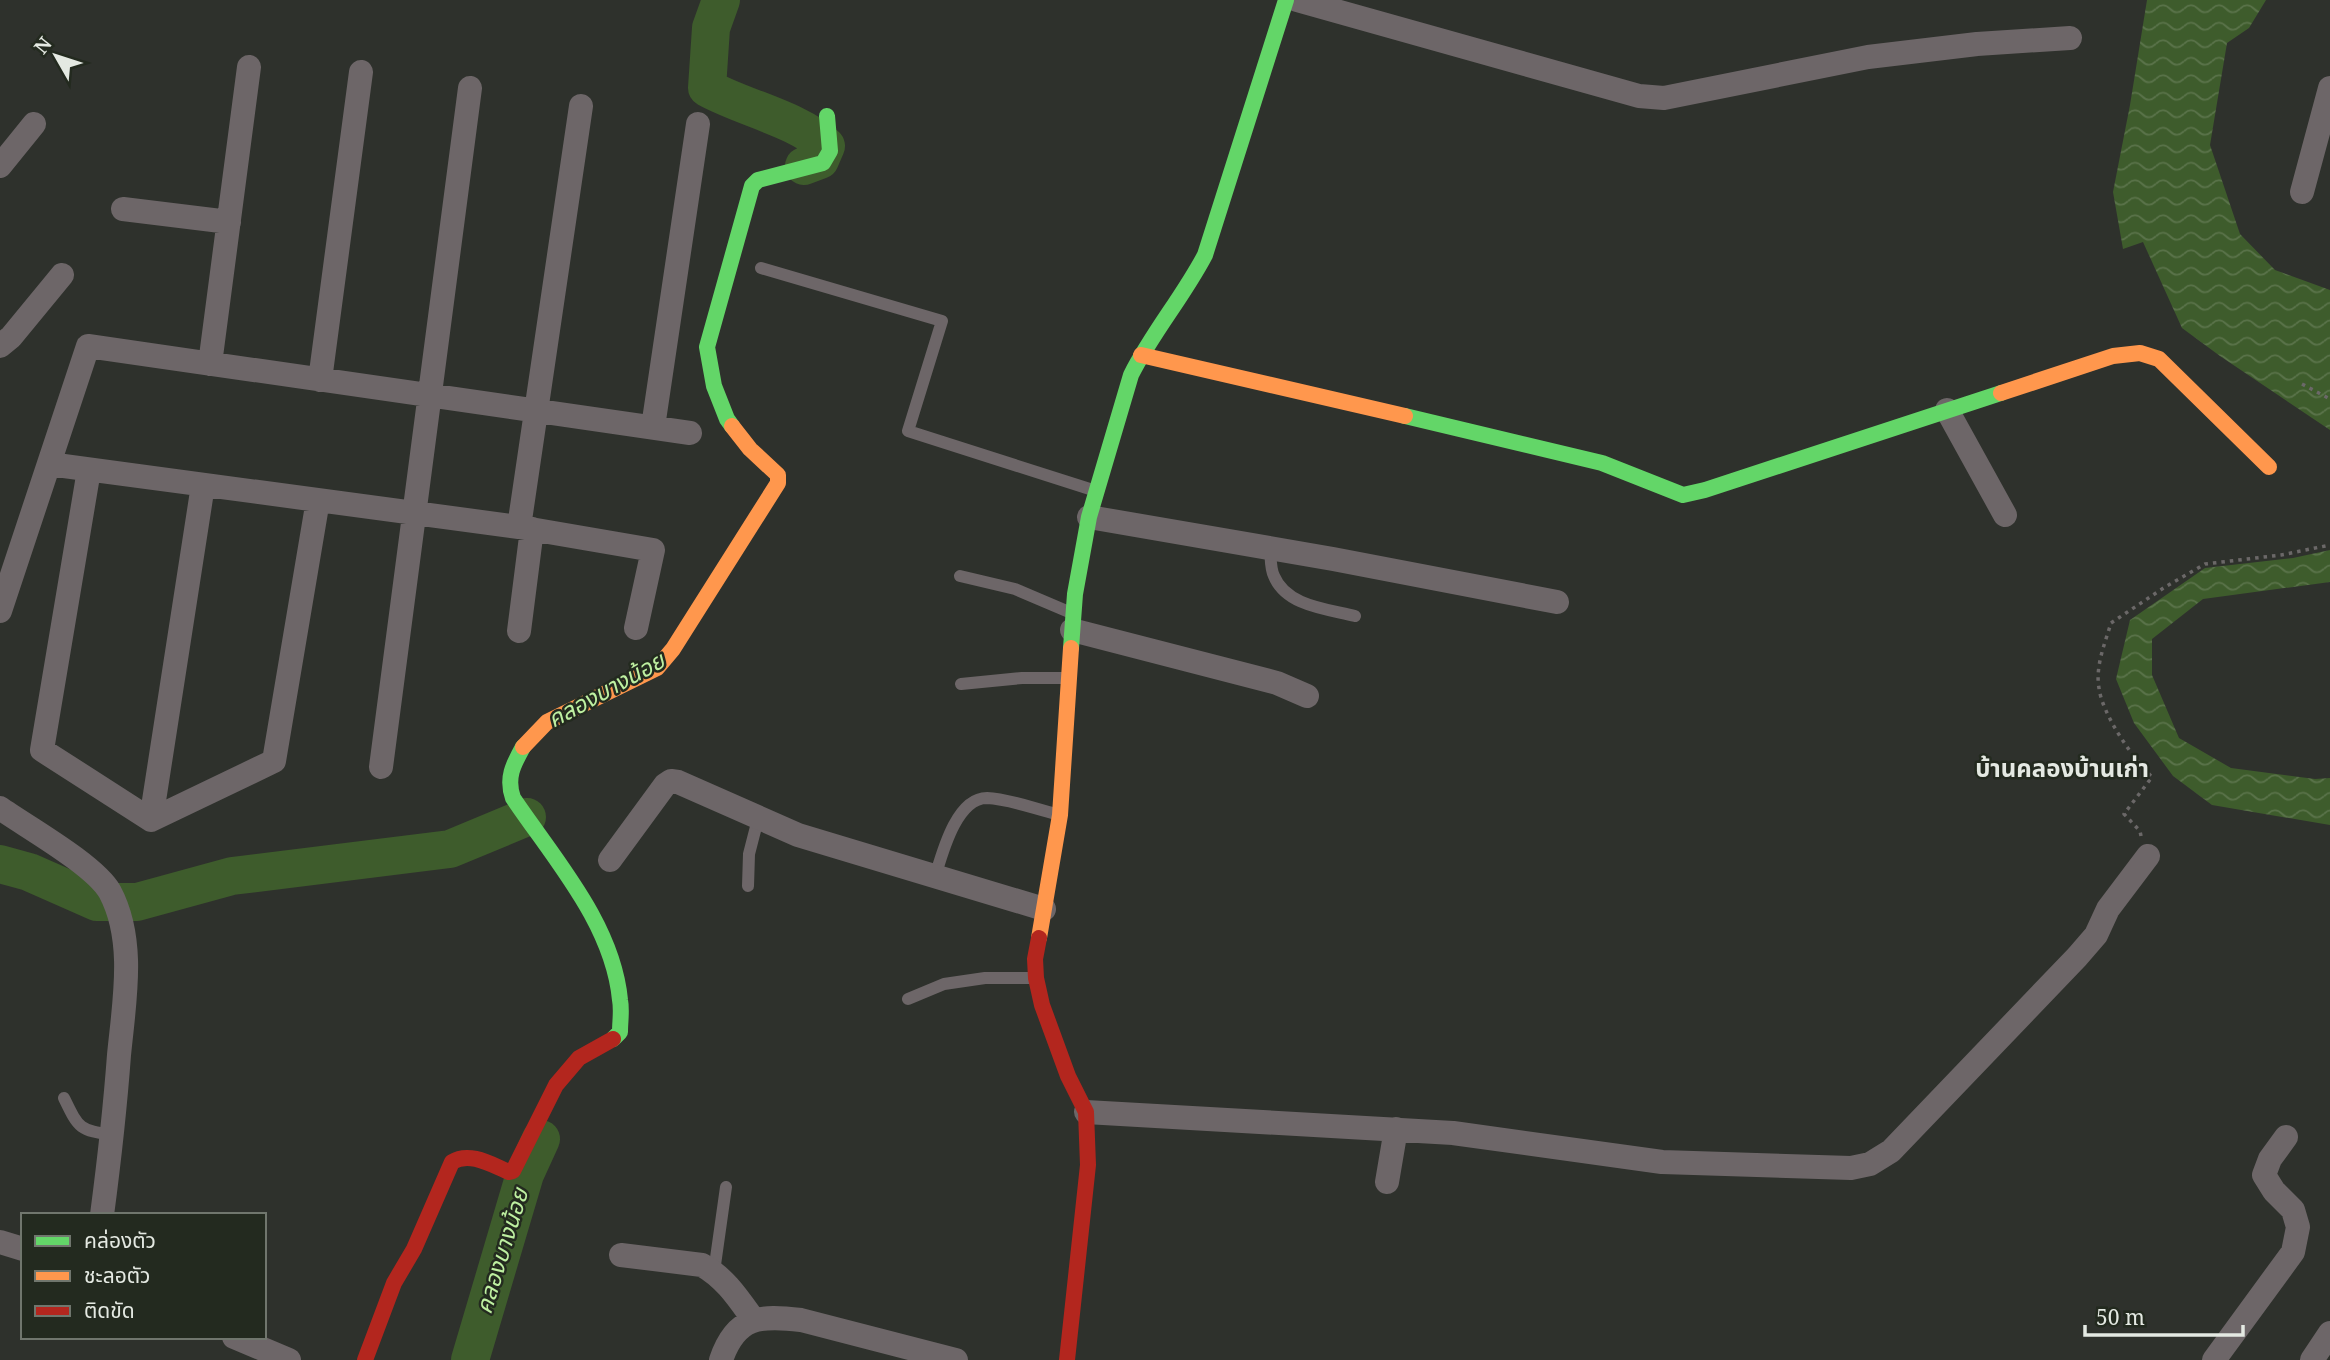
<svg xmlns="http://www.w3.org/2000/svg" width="2330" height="1360" font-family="'Noto Serif','Noto Sans Thai',serif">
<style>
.water{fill:url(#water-waves)}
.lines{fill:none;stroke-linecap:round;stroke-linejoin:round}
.river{stroke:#3e5c2c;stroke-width:38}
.path{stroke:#6b6868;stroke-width:3.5;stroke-dasharray:3.5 5;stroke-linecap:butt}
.lane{stroke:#6d6668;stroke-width:12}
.street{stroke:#6d6668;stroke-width:24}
.fast{stroke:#63d668;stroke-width:16}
.slow{stroke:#ff974d;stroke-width:16}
.jam{stroke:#b3261e;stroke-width:16}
.labels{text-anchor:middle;stroke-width:5;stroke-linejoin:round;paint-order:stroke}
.water-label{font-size:23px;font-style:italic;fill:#bef0a1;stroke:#232a1f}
.quarter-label{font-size:24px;font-weight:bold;fill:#e4e9e2;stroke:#232a1f}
</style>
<defs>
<pattern id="water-waves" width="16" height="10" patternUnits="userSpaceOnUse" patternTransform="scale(1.75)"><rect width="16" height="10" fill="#3e5c2c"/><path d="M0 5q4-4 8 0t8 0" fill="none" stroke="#5a734a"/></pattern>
</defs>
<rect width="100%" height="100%" fill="#2e312c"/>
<!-- water -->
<path class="water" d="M2147,0H2266L2249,28L2227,43L2210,145L2240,234L2275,270L2330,290V430L2220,356L2182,328L2143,242L2123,249L2113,192L2130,105Z
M2330,550V582L2203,599L2152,639V675L2179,738L2231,768L2315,779L2330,778V825L2212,805L2173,776L2134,723L2116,679L2130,620L2205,568L2293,558Z"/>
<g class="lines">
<!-- river -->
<path class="river" d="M721,0L711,28L707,88C743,108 798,119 826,146L820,160L804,166
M0,864L29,872L97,902H137L232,876L450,849L527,817
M470,1360L525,1174L541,1139"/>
<!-- path -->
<path class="path" d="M2302,384L2330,399
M2141,836L2140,831L2124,814L2152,777C2133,759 2102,714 2099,688C2095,667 2105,643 2111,623L2165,587L2205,564L2281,555L2330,545"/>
<!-- lane -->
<path class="lane" d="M761,268L942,321L908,431L1096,491
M1270,548C1271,557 1270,568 1274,576C1286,606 1327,609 1355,616
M960,576L1015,589L1069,612
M961,684L1022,678H1065
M935,877C942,854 956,798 987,798C1010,799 1035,809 1057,814
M748,886L749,854L758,819
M908,999L944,984L985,978H1034
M64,1098C79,1129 79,1130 113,1135
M714,1272L726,1187"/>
<!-- street -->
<path class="street" d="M1297,0L1639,96L1664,98L1868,57L1977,44L2070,38
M0,166L34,124
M2302,192L2330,88
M123,209L229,222
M0,346L11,337L62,275
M210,364L249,67
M320,380L361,72
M1947,410L2005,515
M653,427L698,124
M49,464L519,527L653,550L636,628
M89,470L42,750L151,820L274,761L318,500
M1089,517L1333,559L1557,602
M519,527L581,106
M0,611L88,346L690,433
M1072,630L1277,683L1307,696
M519,631L532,529
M381,767L470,88
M0,808C27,827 95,865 110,892C136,941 124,1003 119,1055C115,1109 109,1162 102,1215
M151,820L203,485
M610,860L665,785L671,781L678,782L798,835L1044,909
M1086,1112L1453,1133L1662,1162L1851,1168L1870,1164L1891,1151L2077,957L2096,935L2108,909L2148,856
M1387,1182L1396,1129
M0,1242L23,1249
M621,1255L702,1265C725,1278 738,1298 753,1319
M234,1337L289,1360
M721,1360C736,1316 760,1315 801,1320L956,1360
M2214,1360L2293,1252L2298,1227L2293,1210L2274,1191L2264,1175L2270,1159L2286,1137
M2312,1360L2330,1333"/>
<!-- fast -->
<path class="fast" d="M1405,416L1602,463L1683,495L1705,490L2001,393
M732,426L727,419L714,386L707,347L752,186L758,180L823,163L830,151L827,116
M1071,648L1075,594L1089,517L1131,375C1152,333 1183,297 1205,255L1286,0
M523,747C513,765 506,778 513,798C554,859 613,924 620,1000C622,1010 620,1021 620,1032L613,1039"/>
<!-- slow -->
<path class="slow" d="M1141,355L1405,416
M2001,393L2113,356L2140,353L2159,359L2269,467
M523,747L547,722L657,668L673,649L778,483V475L750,449L732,426
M1039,938L1060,815L1071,648"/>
<!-- jam -->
<path class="jam" d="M1039,938L1035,959L1036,978L1042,1005L1068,1076L1086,1112L1088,1165L1067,1360
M365,1360L394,1283L414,1249L452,1162C470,1151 492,1165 509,1172L513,1171L556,1085L579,1058L613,1039"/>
</g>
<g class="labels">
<!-- water labels -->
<g class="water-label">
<text transform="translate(606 690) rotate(-29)" y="8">คลองบางน้อย</text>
<text transform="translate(502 1251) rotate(-73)" y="8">คลองบางน้อย</text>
</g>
<!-- quarter labels -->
<g class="quarter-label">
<text x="2062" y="777">บ้านคลองบ้านเก่า</text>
</g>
</g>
<!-- legend -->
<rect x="21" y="1213" width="245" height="126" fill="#232a1f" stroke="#70766d" stroke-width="2"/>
<rect x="35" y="1236" width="35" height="10" fill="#63d668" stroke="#70766d" stroke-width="2"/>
<text x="84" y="1248" font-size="21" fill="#e4e9e2">คล่องตัว</text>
<rect x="35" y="1271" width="35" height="10" fill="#ff974d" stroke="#70766d" stroke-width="2"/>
<text x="84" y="1283" font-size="21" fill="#e4e9e2">ชะลอตัว</text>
<rect x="35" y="1306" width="35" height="10" fill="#b3261e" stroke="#70766d" stroke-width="2"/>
<text x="84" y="1318" font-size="21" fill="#e4e9e2">ติดขัด</text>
<!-- north arrow -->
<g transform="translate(56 56) rotate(309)" stroke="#232a1f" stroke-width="5" paint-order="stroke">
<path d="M0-5L12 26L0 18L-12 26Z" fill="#e4e9e2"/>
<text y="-10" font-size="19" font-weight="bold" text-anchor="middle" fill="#e4e9e2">N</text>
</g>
<!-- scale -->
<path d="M2085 1325v10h158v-10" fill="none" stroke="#e4e9e2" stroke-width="3.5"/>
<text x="2096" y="1325" font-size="21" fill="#e4e9e2" stroke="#232a1f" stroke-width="5" paint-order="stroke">50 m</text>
</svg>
